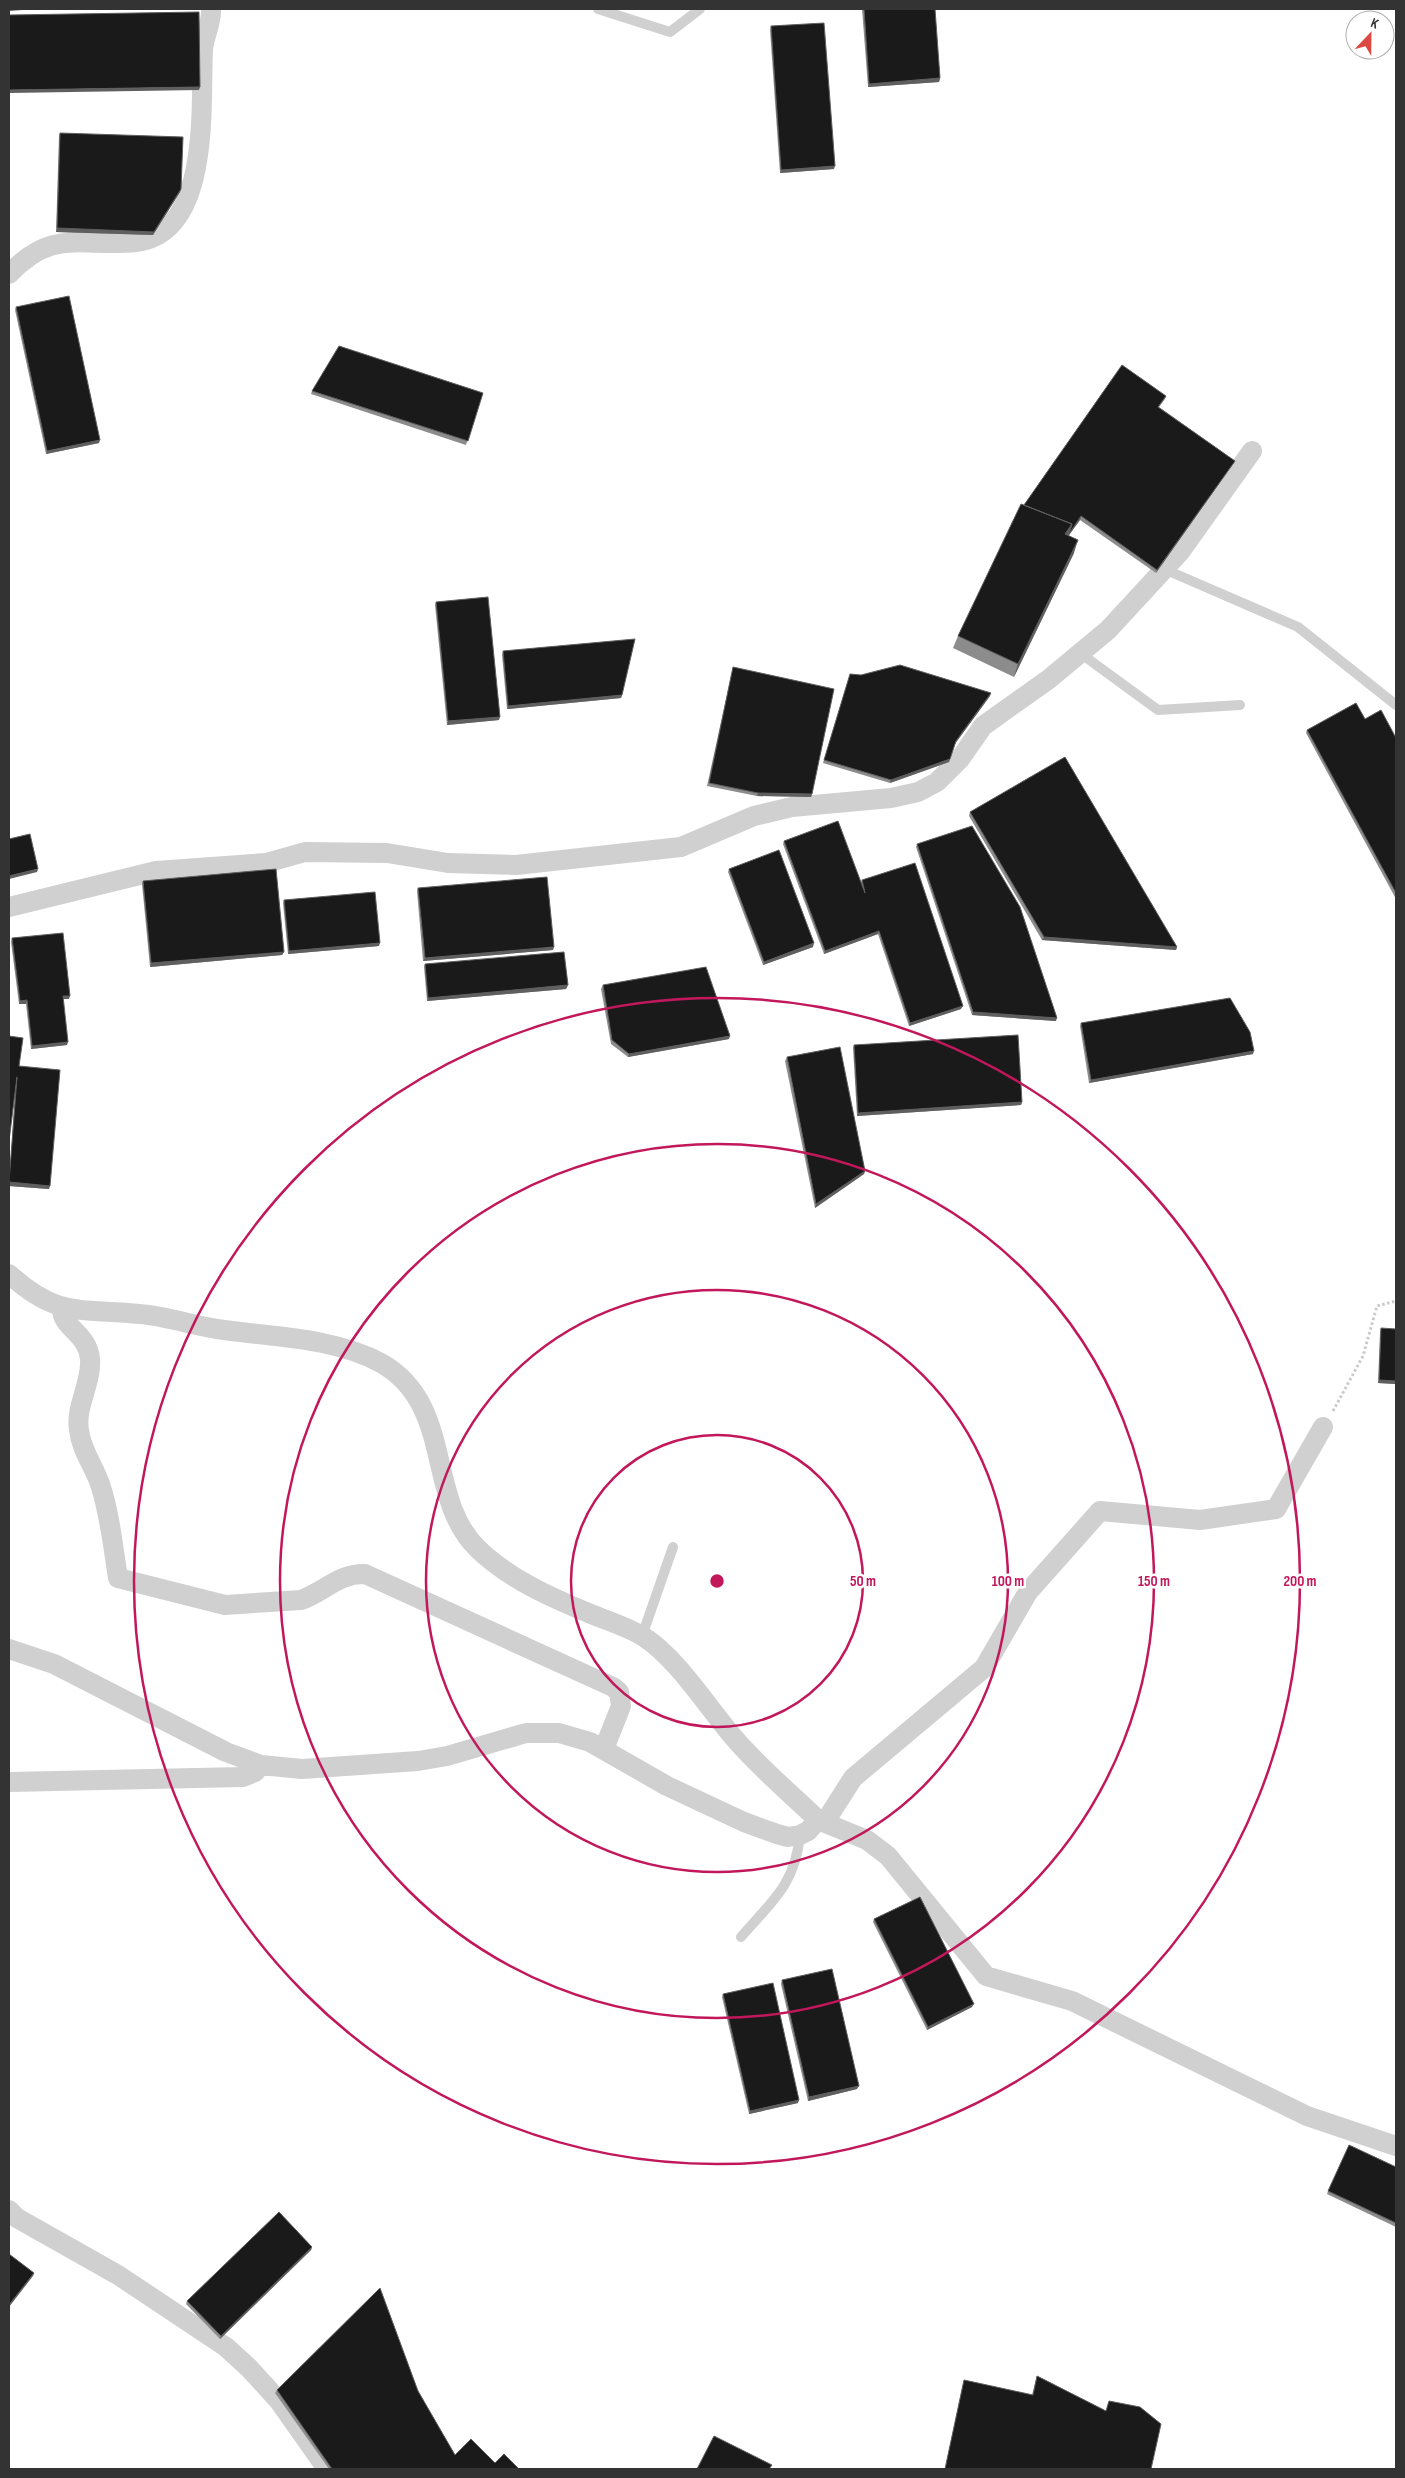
<svg xmlns="http://www.w3.org/2000/svg" width="1405" height="2478" font-family="'Sofia Sans Condensed',sans-serif">
<style>
.lines{fill:none;stroke-linecap:round;stroke-linejoin:round}
.path{stroke:#cacaca;stroke-width:3;stroke-dasharray:2.5 2.5;stroke-linecap:butt}
.service{stroke:#d0d0d0;stroke-width:10}
.minor{stroke:#d0d0d0;stroke-width:20}
.wall{fill:#8c8c8c}
.shaded-wall{fill:#5f5f5f}
.building{fill:#1a1a1a;stroke:#5f5f5f}
.ring{fill:none;stroke:#c2185b;stroke-width:2.5}
.centre{fill:#c2185b;stroke:#fff;stroke-width:2.5}
.ring-label{font-size:15px;text-anchor:middle;font-weight:bold;fill:#c2185b;stroke:#fff;stroke-width:5;stroke-linejoin:round;paint-order:stroke}
</style>
<rect width="100%" height="100%" fill="#fff"/>
<g class="lines">
<!-- path -->
<path class="path" d="M1333,1411L1363,1356L1377,1306L1396,1301"/>
<!-- service -->
<path class="service" d="M598,9L670,32L700,9
M1164,569L1298,627L1396,705
M1080,653L1158,710L1240,705
M642,1636L673,1547
M741,1937C772,1901 795,1885 800,1835"/>
<!-- minor -->
<path class="minor" d="M9,274C54,227 81,248 136,242C212,233 200,103 203,50C204,36 212,23 211,9
M9,907L156,871L266,863L305,852L387,853L448,863L516,865L681,847L754,816L792,807L891,798L918,792L937,782L960,759L983,726L1049,679L1108,630L1180,552L1252,451
M9,1274C57,1318 80,1308 140,1314C166,1316 191,1325 217,1329C269,1337 334,1337 381,1363C455,1405 425,1498 478,1549C509,1579 552,1598 591,1614C608,1621 628,1627 644,1637C678,1659 708,1708 735,1739C760,1768 790,1793 818,1820L808,1831L800,1835L788,1837L777,1834L744,1822L667,1786L590,1742L559,1733H526L447,1756L418,1761L302,1769L261,1765L226,1752L54,1664L9,1649
M62,1308C61,1328 88,1333 90,1359C92,1383 75,1406 79,1430C81,1450 94,1466 100,1484C110,1514 113,1547 118,1578L225,1605L301,1600C324,1592 339,1573 365,1574L613,1687L619,1692L621,1706L604,1749
M9,1782L243,1777L255,1772L261,1765
M818,1820L867,1840L888,1856L986,1976L1072,2001L1307,2116L1396,2146
M825,1822L853,1778L984,1668L1028,1592L1100,1511L1200,1520L1276,1509L1323,1427
M9,2210L17,2218L118,2275L226,2347L249,2368L279,2401L327,2469"/>
</g>
<!-- wall -->
<path class="wall" d="M862,9H935L940,78L939,82L868,87Z
M771,26L834,169L780,173L770,30Z
M60,133L181,189L180,192L153,235L56,232L59,136Z
M16,307L99,443L46,454L15,310Z
M312,391L483,393L466,445L311,394Z
M1166,396L1165,399L1159,407L1235,461L1233,464L1156,573L1080,520L1069,535L1074,553L1014,677L953,648L958,636L1024,505Z
M436,602L499,720L447,725L435,605Z
M503,651L622,695L621,698L507,709L502,655Z
M733,667L812,794L811,797L757,796L707,786Z
M850,674L990,696L955,744L949,762L890,783L823,763Z
M1365,719L1396,738V899L1306,733L1307,730Z
M970,812L1177,947L1176,950L1042,940L969,816Z
M784,841L861,882L862,880L961,1009L909,1026L878,934L824,954L783,844Z
M917,844L1056,1021L972,1015L916,847Z
M729,869L813,947L763,965L728,872Z
M143,881L284,952L282,955L150,967L142,884Z
M418,888L553,950L423,961L417,891Z
M284,900L379,946L288,954L283,903Z
M12,938L69,999H63L67,1045L31,1049L26,1004H19L11,942Z
M425,964L568,985L566,989L427,1001L424,967Z
M603,985L729,1039L628,1057L611,1044L601,989Z
M1081,1023L1253,1054L1089,1083L1080,1026Z
M854,1045L1022,1102L1021,1105L857,1116L853,1048Z
M787,1057L865,1171L864,1174L815,1208L785,1061Z
M19,1066L49,1189L9,1186L15,1093Z
M1381,1328L1396,1384L1378,1383L1380,1332Z
M874,1919L972,2007L927,2030L873,1922Z
M782,1980L857,2089L808,2101L781,1984Z
M723,1994L798,2103L749,2114L722,1997Z
M1396,2167V2227L1327,2194L1328,2191Z
M312,2247L311,2250L220,2339L186,2304L187,2301Z
M1037,2376L1106,2411L1109,2401L1151,2469H945L964,2380L1032,2395Z
M277,2390L418,2391L455,2455L519,2469H329L275,2393Z"/>
<!-- shaded-wall -->
<path class="shaded-wall" d="M9,9H36L9,11Z
M940,78L939,82L868,87L869,84Z
M200,87L199,90L9,93V90Z
M835,166L834,169L780,173L781,170Z
M181,189L180,192L153,235L56,232L57,228Z
M100,440L99,443L46,454L47,451Z
M1235,461L1233,464L1156,573L1157,570Z
M1081,516L1080,520L1061,546L1065,534L1072,524Z
M1078,540L1074,553L1014,677L1018,664Z
M991,693L990,696L954,745L956,741Z
M622,695L621,698L507,709L508,706Z
M500,717L499,720L447,725L448,721Z
M950,759L949,762L890,783L891,780Z
M758,793L812,794L811,797L757,796Z
M38,869L37,872L9,879V876Z
M879,931L878,934L824,954L825,951Z
M1044,937L1177,947L1176,950L1042,940Z
M380,943L379,946L288,954L289,951Z
M814,943L813,947L763,965L764,962Z
M554,947L553,950L423,961L425,958Z
M284,952L282,955L150,967L151,963Z
M568,985L566,989L427,1001L428,998Z
M63,996H70L69,999H62Z
M27,1000L26,1004H19L20,1001Z
M963,1006L961,1009L909,1026L910,1023Z
M973,1012L1057,1018L1056,1021L972,1015Z
M730,1036L729,1039L628,1057L629,1054Z
M68,1042L67,1045L31,1049L32,1046Z
M1254,1051L1253,1054L1089,1083L1091,1080Z
M1022,1102L1021,1105L857,1116L858,1113Z
M865,1171L864,1174L815,1208L816,1204Z
M9,1182L50,1186L49,1189L9,1186Z
M1379,1380L1396,1381V1384L1378,1383Z
M974,2004L972,2007L927,2030L928,2027Z
M859,2086L857,2089L808,2101L809,2097Z
M799,2100L798,2103L749,2114L750,2111Z
M312,2247L311,2250L220,2339L221,2336Z
M34,2273L33,2276L9,2307V2305Z"/>
<!-- building -->
<path class="building" d="M864,9H935L940,78L869,84Z
M199,12L200,87L9,90V15Z
M824,23L835,166L781,170L771,26Z
M60,133L183,137L181,189L154,232L57,228Z
M69,296L100,440L47,451L16,307Z
M339,346L483,393L468,441L312,391Z
M1122,365L1166,396L1158,407L1235,461L1157,570L1081,516L1069,534L1072,524L1024,505Z
M1021,504L1072,524L1065,534L1078,540L1018,664L958,636Z
M488,597L500,717L448,721L436,602Z
M635,639L622,695L508,706L503,651Z
M900,665L991,693L956,741L950,759L891,780L824,760L850,674L861,675Z
M733,667L834,689L812,794L758,793L709,783Z
M1356,703L1365,719L1381,710L1396,738V893L1307,730Z
M1065,757L1177,947L1044,937L970,812Z
M838,821L865,893L862,880L915,863L963,1006L910,1023L879,931L825,951L784,841Z
M972,826L1020,907L1057,1018L973,1012L917,844Z
M30,834L38,869L9,876V839Z
M779,850L814,943L764,962L729,869Z
M276,869L284,952L151,963L143,881Z
M547,877L554,947L425,958L418,888Z
M375,892L380,943L289,951L284,900Z
M63,933L70,996H63L68,1042L32,1046L27,1000L20,1001L12,938Z
M564,952L568,985L428,998L425,964Z
M706,967L730,1036L629,1054L612,1040L603,985Z
M1230,998L1250,1032L1254,1051L1091,1080L1081,1023Z
M1018,1035L1022,1102L858,1113L854,1045Z
M9,1036L23,1038L19,1066L60,1070L50,1186L9,1182L17,1077L9,1141Z
M840,1047L865,1171L816,1204L787,1057Z
M1381,1328L1396,1329V1381L1379,1380Z
M920,1897L974,2004L928,2027L874,1919Z
M832,1969L859,2086L809,2097L782,1980Z
M773,1983L799,2100L750,2111L723,1994Z
M1349,2145L1396,2167V2223L1328,2191Z
M279,2212L312,2247L221,2336L187,2301Z
M9,2254L34,2273L9,2305Z
M380,2288L418,2391L455,2455L471,2439L495,2463L504,2454L519,2469H332L277,2390Z
M1037,2376L1106,2411L1109,2401L1140,2407L1161,2424L1151,2469H945L964,2380L1033,2395Z
M714,2436L772,2465L769,2469H697Z"/>
<!-- distance rings -->
<g class="ring">
<circle cx="717" cy="1581" r="146"/>
<circle cx="717" cy="1581" r="291"/>
<circle cx="717" cy="1581" r="437"/>
<circle cx="717" cy="1581" r="583"/>
</g>
<circle cx="717" cy="1581" r="8" class="centre"/>
<g class="ring-label">
<text x="863" y="1586">50 m</text>
<text x="1008" y="1586">100 m</text>
<text x="1154" y="1586">150 m</text>
<text x="1300" y="1586">200 m</text>
</g>
<!-- border -->
<rect width="1405" height="2478" fill="none" stroke="#333333" stroke-width="20"/>
<!-- north arrow -->
<g transform="translate(1370 35) rotate(22)"><circle r="24" fill="#ffffff" stroke="#adadad"/>
<path d="M0-4L9 19L0 12L-9 19Z" fill="#dc4942"/>
<text y="-8" font-size="14" font-weight="bold" text-anchor="middle" fill="#333333">K</text>
</g>
</svg>
